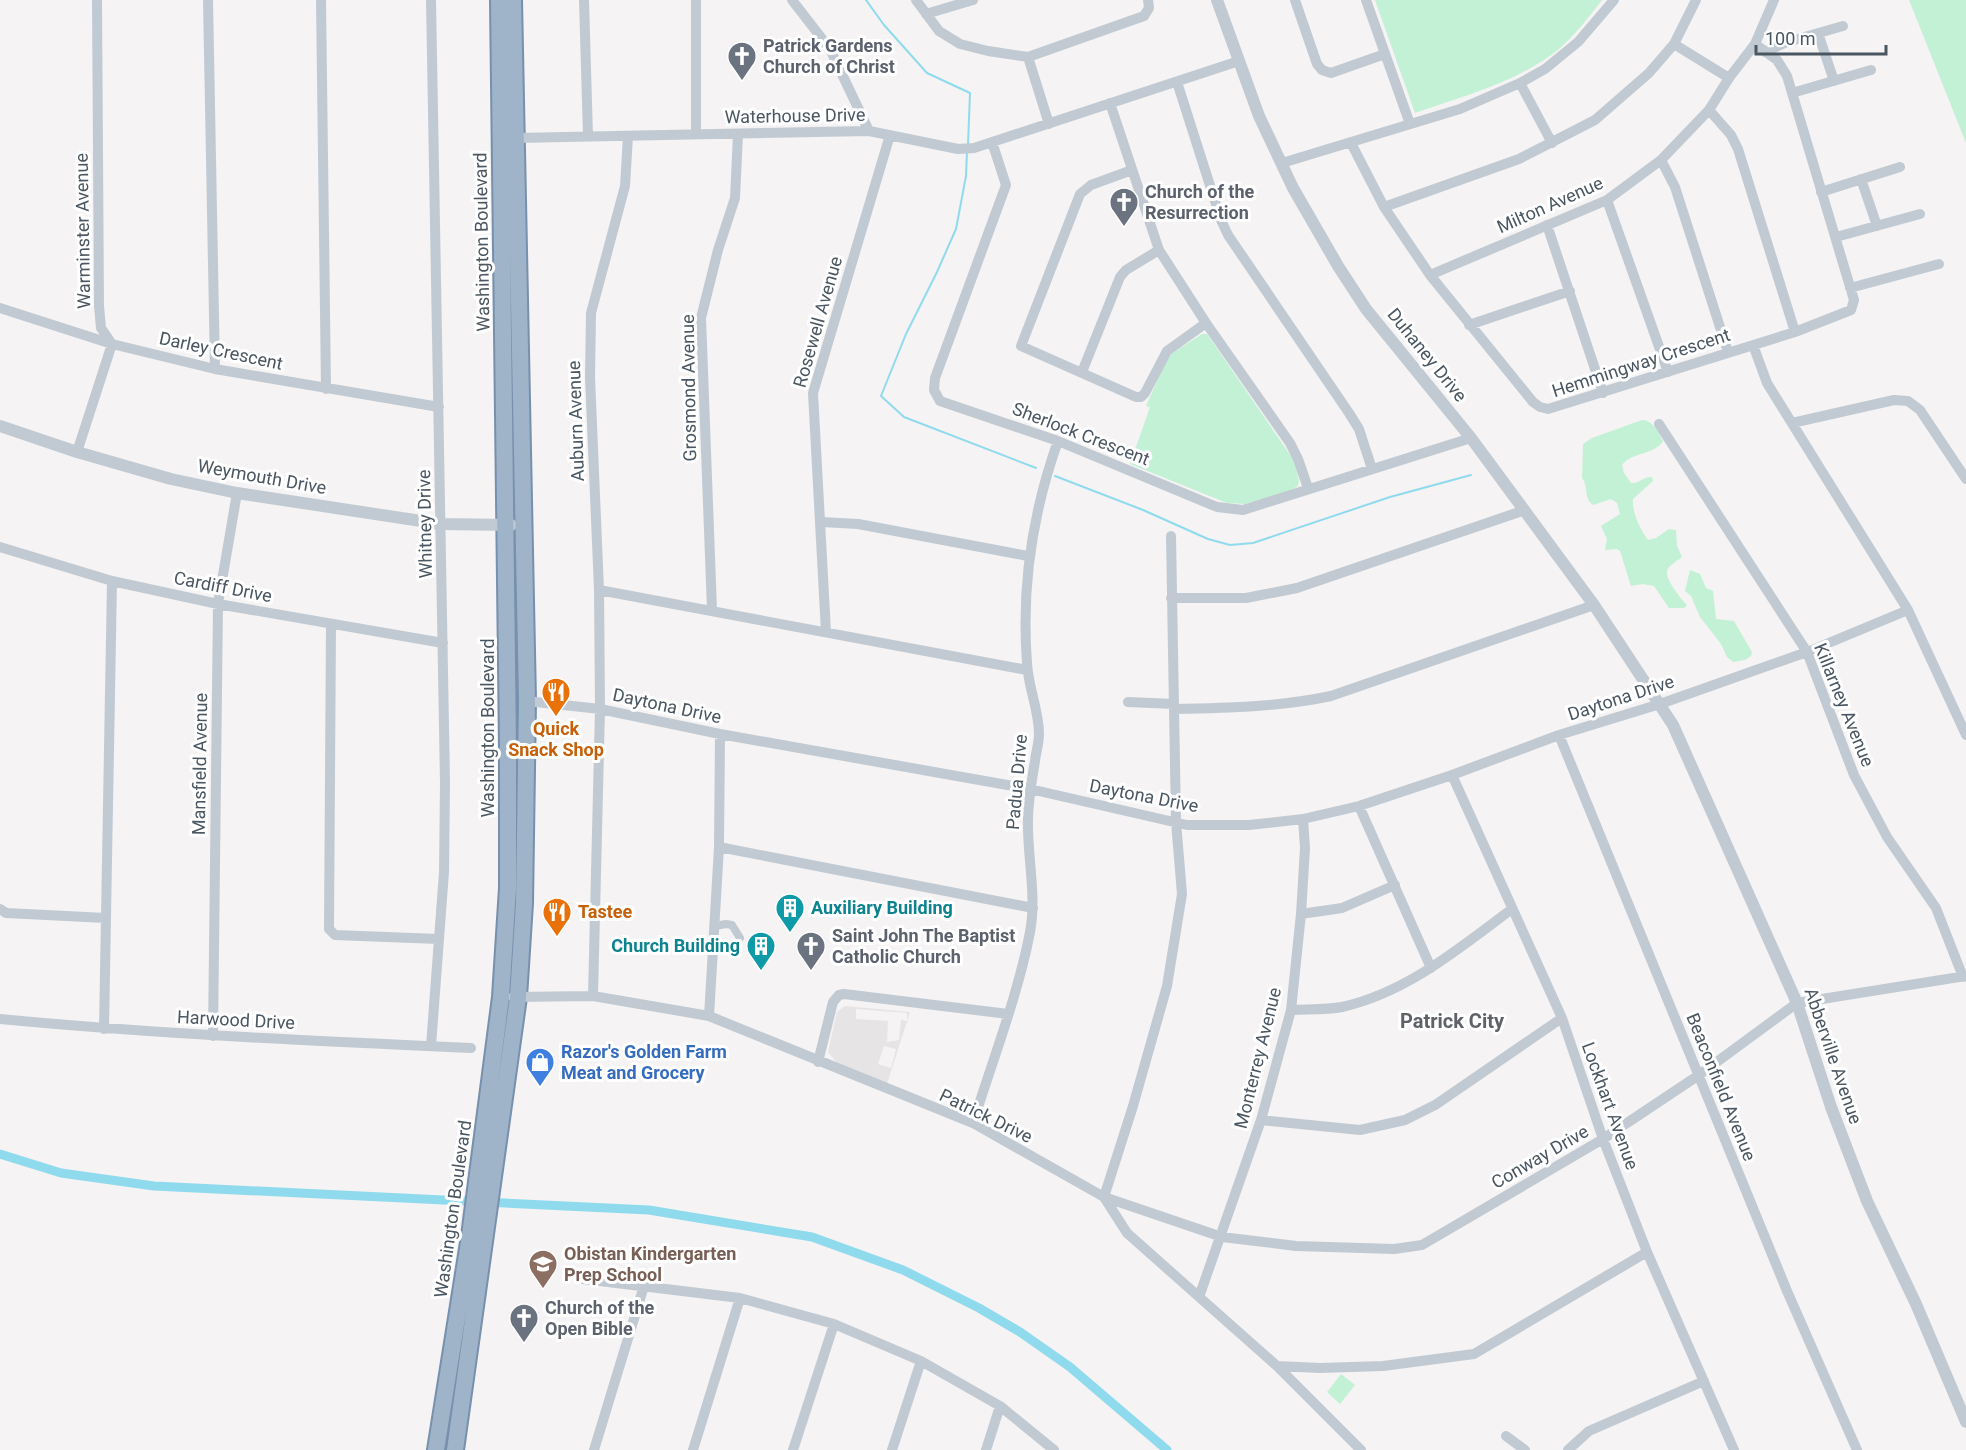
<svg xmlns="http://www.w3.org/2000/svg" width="1966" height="1450" font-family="Roboto,sans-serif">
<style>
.education{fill:#e6e4e5;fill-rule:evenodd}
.green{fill:#c3f1d5}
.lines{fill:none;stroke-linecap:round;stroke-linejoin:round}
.stream{stroke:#90daee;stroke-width:2}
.canal{stroke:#90daee;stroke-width:9}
.trunk-casing{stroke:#7690ad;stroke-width:20}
.pedestrian{stroke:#c1cad2;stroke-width:8}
.minor{stroke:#c1cad2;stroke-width:10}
.tertiary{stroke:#c1cad2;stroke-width:12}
.trunk{stroke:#9fb4c9;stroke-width:16}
.labels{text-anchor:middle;stroke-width:6;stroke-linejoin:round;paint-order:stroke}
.worship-label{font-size:18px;font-weight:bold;fill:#5b616d;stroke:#fff;text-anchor:start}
.street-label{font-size:18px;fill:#4a5661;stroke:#fff}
.food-label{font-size:18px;font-weight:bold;fill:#c56008;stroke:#fff}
.culture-label{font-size:18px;font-weight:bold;fill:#0d838f;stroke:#fff;text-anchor:start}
.shop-label{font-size:18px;font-weight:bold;fill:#366cbe;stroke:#fff;text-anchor:start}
.education-label{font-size:18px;font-weight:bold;fill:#785e54;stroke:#fff;text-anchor:start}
.neighbourhood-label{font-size:20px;font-weight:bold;fill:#5f6368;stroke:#fff}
</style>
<rect width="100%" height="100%" fill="#f5f3f3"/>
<!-- education -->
<path class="education" d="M845,1006L910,1012L887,1084L837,1063L828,1052L837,1012ZM856,1009L907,1013V1021L901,1020L899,1040L887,1042L888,1021L856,1019ZM884,1046L896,1049L891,1068L878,1064Z"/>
<!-- green -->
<path class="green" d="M1375,0H1602C1589,17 1575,35 1559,49C1518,82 1464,96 1415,113Z
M1909,0H1966V143Z
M1202,334H1207L1295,462L1299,481L1298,486L1291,490L1245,504L1227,503L1130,464L1150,407L1146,406L1168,356Z
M1642,420C1654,421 1658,432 1663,441C1655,455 1631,452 1622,465L1624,473L1631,483C1639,484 1644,476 1652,477L1653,481L1633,499C1632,513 1640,529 1648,540L1656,538L1669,529L1676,530L1677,546L1682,557C1677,561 1669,565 1667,571C1665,579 1681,599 1687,605L1684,608H1669L1654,586L1643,584L1631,586L1620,551L1617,549L1605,550L1607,539L1601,526L1620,514L1617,503L1611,499L1593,505C1583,497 1589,487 1582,478L1583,444L1592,438Z
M1690,570L1700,574L1706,588L1713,591L1716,619L1734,621L1752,652L1751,656L1745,660L1733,662L1727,657L1721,644L1700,617L1691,596L1685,591Z
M1341,1374L1355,1385L1340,1404L1327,1392Z"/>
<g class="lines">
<!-- stream -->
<path class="stream" d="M866,0L884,25L927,73L970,93L968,145
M967,151L966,176L956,229L937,272L906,334L881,396L904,417L1036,468
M1055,476L1143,510L1208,539L1230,545L1253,543L1390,497L1471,475"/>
<!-- canal -->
<path class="canal" d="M0,1154L61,1173L154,1186L649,1210L812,1237L903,1270L979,1308L1020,1332L1070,1367L1167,1450"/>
<!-- trunk casing -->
<g class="trunk-casing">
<path id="trunk" d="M436,1450L470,1236L501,997L508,888V746L499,0
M455,1450L518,997L524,903L527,701L513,0"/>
</g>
<!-- pedestrian -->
<path class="pedestrian" d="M715,926L726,924L732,925L740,938"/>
<!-- minor -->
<path class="minor" d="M208,0L215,369
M321,0L326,389
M584,0L588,136
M696,0V133
M792,0L830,49L869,131
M916,0L939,31L960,44L988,51L1028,57L1144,16L1149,8L1148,0
M1295,0L1317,64L1322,70L1331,73L1385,54
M1366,0L1410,124
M926,14L973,0
M1818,33L1834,81
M1674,44L1729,78
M1765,52L1787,42L1843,26
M1028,57L1049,124
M1177,82L1221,220L1228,235L1349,413L1359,429L1372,469
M1520,83L1552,143
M1792,93L1871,70
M1110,103L1159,250L1206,323L1290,443L1298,459L1308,488
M1709,110L1731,135L1738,149L1795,332
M516,138L869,131L958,149L974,148L1239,61
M992,142L1006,185L935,378L934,390L940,401L1058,441L1217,507L1243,510L1471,438
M1351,143L1384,207L1430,275L1533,402L1540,407L1548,409L1795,332L1851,310L1854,300L1787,76L1777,60L1755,44
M1661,160L1675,187L1728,352
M1282,163L1460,109L1520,83L1545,69L1578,42L1614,0
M1132,170L1091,185L1080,194L1021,346L1136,397H1141L1145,393L1167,351L1206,323
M1861,179L1877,226
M1821,192L1900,167
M1607,200L1668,372
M1384,207L1519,159L1595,120L1649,73L1674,44L1696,0
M1547,225L1603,393
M1836,237L1920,214
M1430,275L1607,200L1661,160L1709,110L1729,78L1755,44L1774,0
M1850,288L1939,264
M0,308L112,344L215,369L439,407
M1469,325L1570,291
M1753,345L1767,383L1908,610L1966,735
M1082,372L1120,277L1126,270L1159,250
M1792,423L1894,400L1908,401L1920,410L1966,479
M1659,424L1807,652L1854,775L1887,837L1936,908L1963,977
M77,452L112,344L101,328L99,306L97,0
M821,522L858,524L1028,556
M0,547L112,581L218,604L443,643
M599,590L1027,670
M1171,598H1246L1297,588L1525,510
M712,610L701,318L718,250L735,198L738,134
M331,625L329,929L335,935L438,939
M826,632L813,393L890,135
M527,701L600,709L720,734L1030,789L1187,825H1249L1303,819L1359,806L1452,775L1559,735L1660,704L1807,652L1908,610
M1128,702L1174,704
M1174,709C1227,708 1279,707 1331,696L1594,605
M1559,735L1787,1291L1857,1450
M1452,775L1562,1018L1603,1139L1647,1252L1734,1450
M1359,806L1431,968
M719,847L1033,908
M0,909L6,913L106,918
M1301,914L1342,908L1395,885
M593,996L600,709L599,590L590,377L591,313L625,186L628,136
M513,997L593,996L709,1016L973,1123L1104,1197L1127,1233L1277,1366L1361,1450
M1291,1010C1307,1009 1326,1010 1342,1007C1408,992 1459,948 1512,909
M709,1016L719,847L720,734
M0,1019C157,1034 314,1041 471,1048
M104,1029L112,581
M213,1036L218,604L237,493
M431,1046L444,872L445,783L431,0
M818,1062L833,1002L839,995L844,994L1008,1014
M1261,1120L1360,1130L1405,1120L1435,1105L1562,1018
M973,1123C992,1062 1018,995 1030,932C1037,895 1027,857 1028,820C1028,800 1032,780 1035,761C1036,752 1039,743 1039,734C1039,710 1028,687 1027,663C1021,585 1032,514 1058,441
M1104,1197L1222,1237L1296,1246L1394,1249L1422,1245L1603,1139L1699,1075L1797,1003L1966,976
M1104,1197L1133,1106L1167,986L1182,894L1176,822L1171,536
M583,1279L740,1298L834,1324L921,1361L1000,1406L1054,1450
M1199,1297L1261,1120L1291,1010L1301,914L1305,848L1303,819
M1277,1366L1320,1368L1383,1366L1474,1354L1647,1252
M1506,1436L1525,1450
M594,1450L644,1286
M693,1450L740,1298
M793,1450L834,1324
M892,1450L921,1361
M986,1450L1000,1406
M1568,1450L1589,1431L1704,1381"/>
<!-- tertiary -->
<path class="tertiary" d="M1217,0L1259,116L1293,188L1338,266L1366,309L1471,438L1594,605L1673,725L1797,1003L1831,1107L1867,1201L1916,1304L1966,1422
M0,426L77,452L171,479L237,493L441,524L511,525"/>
<!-- trunk -->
<use href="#trunk" class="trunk"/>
</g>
<!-- icons -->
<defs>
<g id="church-pin" transform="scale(1.5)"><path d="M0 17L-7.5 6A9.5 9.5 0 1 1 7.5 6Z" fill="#6b7280" stroke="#fff"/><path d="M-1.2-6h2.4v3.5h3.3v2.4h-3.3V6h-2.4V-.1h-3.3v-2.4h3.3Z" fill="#fff"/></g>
<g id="restaurant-pin" transform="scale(1.5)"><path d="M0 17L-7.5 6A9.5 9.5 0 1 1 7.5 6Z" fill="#e8710a" stroke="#fff"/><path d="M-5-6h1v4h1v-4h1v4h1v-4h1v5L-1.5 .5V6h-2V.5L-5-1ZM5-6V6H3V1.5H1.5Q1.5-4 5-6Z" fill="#fff"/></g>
<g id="building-pin" transform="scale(1.5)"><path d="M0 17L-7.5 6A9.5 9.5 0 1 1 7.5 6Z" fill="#0f9aa8" stroke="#fff"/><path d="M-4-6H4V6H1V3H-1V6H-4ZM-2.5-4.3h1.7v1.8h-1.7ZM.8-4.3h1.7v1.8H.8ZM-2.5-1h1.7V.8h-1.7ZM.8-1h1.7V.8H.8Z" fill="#fff"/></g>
<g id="shop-pin" transform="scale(1.5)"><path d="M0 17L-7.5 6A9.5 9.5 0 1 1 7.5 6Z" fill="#3f7fe0" stroke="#fff"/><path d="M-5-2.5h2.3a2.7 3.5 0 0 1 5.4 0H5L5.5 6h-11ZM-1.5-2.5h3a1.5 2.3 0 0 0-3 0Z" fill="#fff"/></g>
<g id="school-pin" transform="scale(1.5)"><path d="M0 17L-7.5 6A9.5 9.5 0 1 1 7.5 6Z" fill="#8d6e63" stroke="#fff"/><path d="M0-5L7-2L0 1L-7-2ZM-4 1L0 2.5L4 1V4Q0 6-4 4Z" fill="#fff"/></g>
</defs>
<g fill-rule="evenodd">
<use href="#church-pin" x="742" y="56"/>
<use href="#church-pin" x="1124" y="202"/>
<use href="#restaurant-pin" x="556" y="692"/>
<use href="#building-pin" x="790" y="908"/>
<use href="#restaurant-pin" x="557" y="912"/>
<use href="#building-pin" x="761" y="946"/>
<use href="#church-pin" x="811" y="946"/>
<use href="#shop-pin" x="540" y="1062"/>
<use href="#school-pin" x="543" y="1264"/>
<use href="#church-pin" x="524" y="1318"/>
</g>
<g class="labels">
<!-- worship labels -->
<g class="worship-label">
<text x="763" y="52">Patrick Gardens<tspan x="763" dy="21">Church of Christ</tspan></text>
<text x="1145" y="198">Church of the<tspan x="1145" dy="21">Resurrection</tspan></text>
<text x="832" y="942">Saint John The Baptist<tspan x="832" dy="21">Catholic Church</tspan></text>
<text x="545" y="1314">Church of the<tspan x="545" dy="21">Open Bible</tspan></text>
</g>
<!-- street labels -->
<g class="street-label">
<text transform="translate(795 116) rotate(-1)" y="6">Waterhouse Drive</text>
<text transform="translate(1550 205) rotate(-24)" y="6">Milton Avenue</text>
<text transform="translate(83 231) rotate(-91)" y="6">Warminster Avenue</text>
<text transform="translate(482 242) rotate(-91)" y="6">Washington Boulevard</text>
<text transform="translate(818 322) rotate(-74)" y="6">Rosewell Avenue</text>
<text transform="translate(221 351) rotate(12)" y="6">Darley Crescent</text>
<text transform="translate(1427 355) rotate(51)" y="6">Duhaney Drive</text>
<text transform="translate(1641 363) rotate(-18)" y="6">Hemmingway Crescent</text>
<text transform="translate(689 388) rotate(-91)" y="6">Grosmond Avenue</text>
<text transform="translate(576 421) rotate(-92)" y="6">Auburn Avenue</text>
<text transform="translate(1081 434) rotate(21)" y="6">Sherlock Crescent</text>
<text transform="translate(262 477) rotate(10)" y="6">Weymouth Drive</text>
<text transform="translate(425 524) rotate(-91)" y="6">Whitney Drive</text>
<text transform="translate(223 587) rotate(11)" y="6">Cardiff Drive</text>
<text transform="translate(1621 698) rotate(-18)" y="6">Daytona Drive</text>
<text transform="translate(1844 705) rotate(68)" y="6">Killarney Avenue</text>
<text transform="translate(667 706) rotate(12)" y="6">Daytona Drive</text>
<text transform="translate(488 728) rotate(-90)" y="6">Washington Boulevard</text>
<text transform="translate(200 764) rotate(-89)" y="6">Mansfield Avenue</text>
<text transform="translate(1017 782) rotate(-85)" y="6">Padua Drive</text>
<text transform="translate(1144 796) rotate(11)" y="6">Daytona Drive</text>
<text transform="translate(236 1020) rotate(3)" y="6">Harwood Drive</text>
<text transform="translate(1833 1056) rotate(71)" y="6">Abberville Avenue</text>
<text transform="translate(1258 1058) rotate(-76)" y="6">Monterrey Avenue</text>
<text transform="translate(1721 1087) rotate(68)" y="6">Beaconfield Avenue</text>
<text transform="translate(1610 1106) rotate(70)" y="6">Lockhart Avenue</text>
<text transform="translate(986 1116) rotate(26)" y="6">Patrick Drive</text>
<text transform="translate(1540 1157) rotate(-30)" y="6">Conway Drive</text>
<text transform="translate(453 1209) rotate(-82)" y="6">Washington Boulevard</text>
</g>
<!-- food labels -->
<g class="food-label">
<text x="556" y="735">Quick<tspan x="556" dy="21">Snack Shop</tspan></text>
<text x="578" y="918" text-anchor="start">Tastee</text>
</g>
<!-- culture labels -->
<g class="culture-label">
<text x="811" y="914">Auxiliary Building</text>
<text x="740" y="952" text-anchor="end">Church Building</text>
</g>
<!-- shop labels -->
<g class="shop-label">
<text x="561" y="1058">Razor's Golden Farm<tspan x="561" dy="21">Meat and Grocery</tspan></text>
</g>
<!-- education labels -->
<g class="education-label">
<text x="564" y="1260">Obistan Kindergarten<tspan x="564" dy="21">Prep School</tspan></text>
</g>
<!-- neighbourhood labels -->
<g class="neighbourhood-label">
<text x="1452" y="1028">Patrick City</text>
</g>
</g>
<!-- scale -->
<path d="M1756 45v9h130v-9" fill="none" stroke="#4a5661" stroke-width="3"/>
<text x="1765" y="45" font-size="18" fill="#4a5661" stroke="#ffffff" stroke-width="4.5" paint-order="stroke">100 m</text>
</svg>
